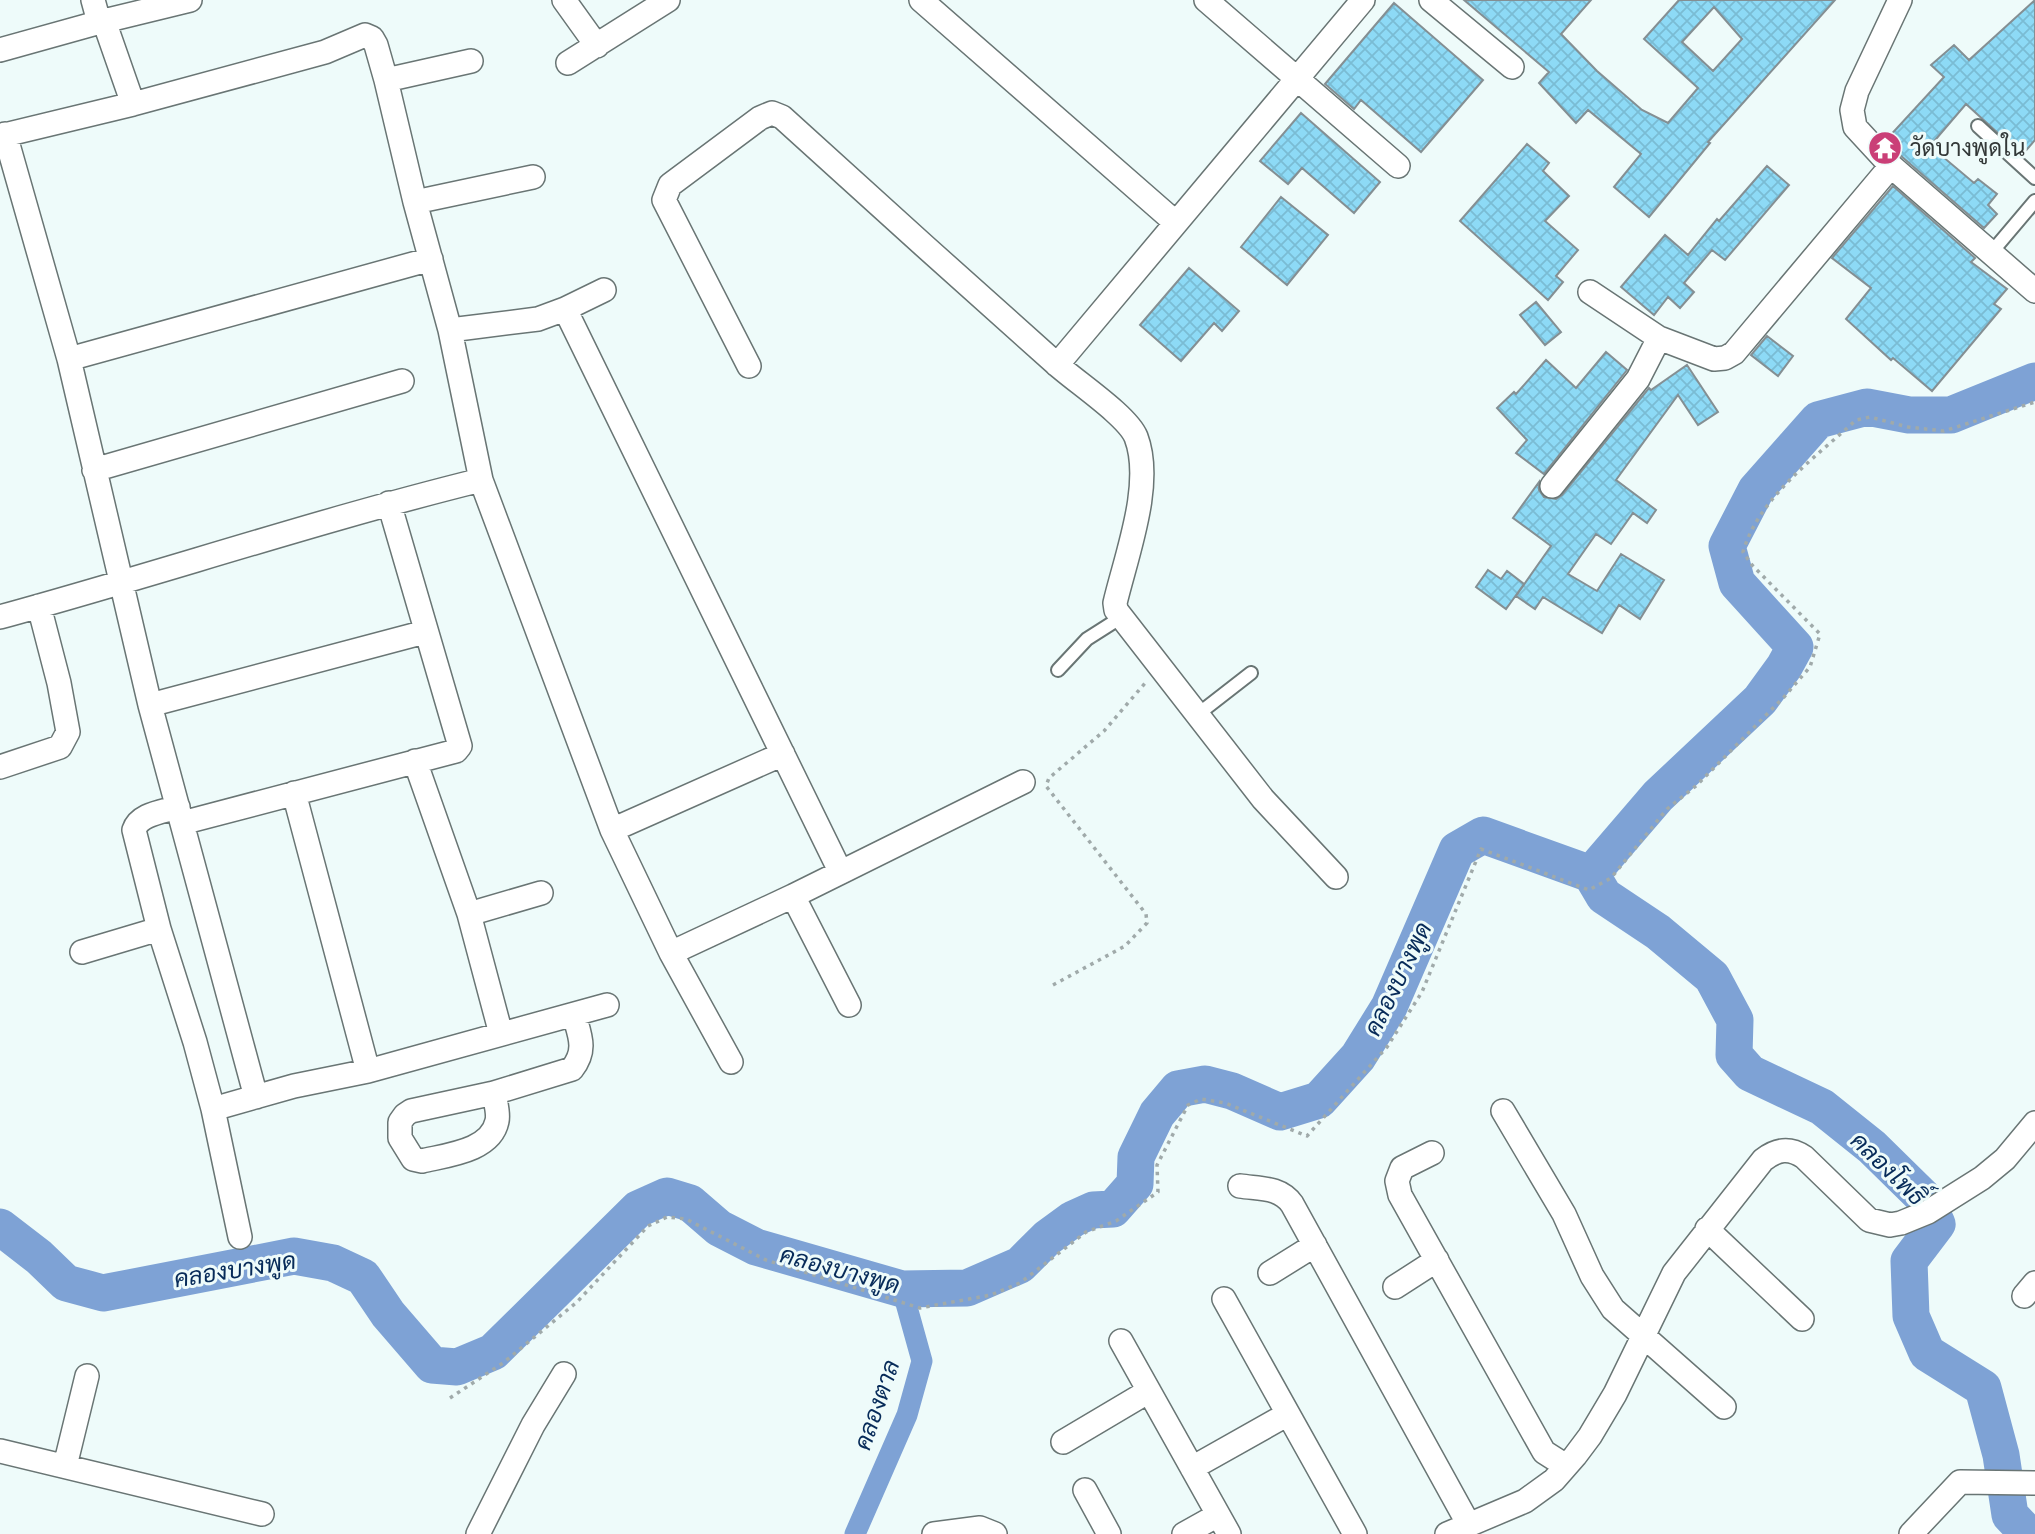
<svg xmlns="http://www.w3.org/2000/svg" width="2035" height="1534" font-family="Lora,Sarabun,serif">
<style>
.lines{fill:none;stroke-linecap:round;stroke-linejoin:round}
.canal{stroke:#7ea2d5;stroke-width:21}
.river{stroke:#7ea2d5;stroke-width:37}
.building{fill:url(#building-cross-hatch);stroke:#848f93;stroke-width:2;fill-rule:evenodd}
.lane-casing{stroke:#697574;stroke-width:16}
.street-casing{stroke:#697574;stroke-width:26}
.path{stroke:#a0aaaa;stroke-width:3.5;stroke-dasharray:3.5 5;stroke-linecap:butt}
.lane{stroke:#fff;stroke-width:12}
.street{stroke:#fff;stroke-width:23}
.labels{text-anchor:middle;stroke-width:6;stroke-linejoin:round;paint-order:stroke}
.poi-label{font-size:23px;fill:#333838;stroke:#eefbfa;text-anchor:start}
.water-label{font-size:24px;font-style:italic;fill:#072b59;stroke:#eefbfa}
</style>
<defs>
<pattern id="building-cross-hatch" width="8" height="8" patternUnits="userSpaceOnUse" patternTransform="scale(1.75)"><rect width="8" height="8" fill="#8ddaf6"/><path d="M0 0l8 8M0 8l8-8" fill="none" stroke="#7abcd4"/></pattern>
</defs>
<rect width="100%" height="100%" fill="#eefbfa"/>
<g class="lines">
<!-- canal -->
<path class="canal" d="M855,1534L907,1415L922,1361L902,1289"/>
<!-- river -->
<path class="river" d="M1591,874L1604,896L1658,932L1712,977L1735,1020L1734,1055L1750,1073L1822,1107L1872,1147L1926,1200L1937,1224L1909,1261L1911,1316L1927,1353L1983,1388L2001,1455L2010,1515L2028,1534
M0,1227L39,1257L66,1283L103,1293L294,1256L333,1263L363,1277L388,1314L432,1365L457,1367L493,1352L638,1209L667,1196L690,1203L719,1228L756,1247L902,1289L967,1288L1020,1265L1047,1238L1073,1219L1093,1210L1113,1209L1135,1184L1136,1157L1157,1114L1178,1089L1205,1084L1232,1091L1280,1112L1319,1100L1358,1057L1389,1007L1457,850L1483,835L1591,874L1658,796L1760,700L1784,667L1795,647L1737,583L1727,546L1756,490L1818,420L1867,407L1909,415H1951L2035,381"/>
</g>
<!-- building -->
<path class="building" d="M1464,0H1591L1561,34L1597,71L1642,110L1668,123L1698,88L1644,39L1679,0H1835L1708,142L1710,143L1649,217L1614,187L1641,154L1588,110L1576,123L1539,83L1549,72ZM1714,7L1742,39L1713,71L1682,42Z
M2035,0V140L2022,155L1966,104L1930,146L1974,183L1978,179L1997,194L1988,205L1997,214L1984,228L1901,156L1886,140L1944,77L1931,65L1954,45L1969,60Z
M1394,3L1483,80L1421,152L1361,100L1354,109L1325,84Z
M1301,113L1380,182L1354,213L1302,168L1288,184L1260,161Z
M1527,144L1549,163L1543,171L1569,196L1545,221L1578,250L1556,276L1563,282L1548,300L1460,221Z
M1767,166L1789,185L1725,260L1712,250L1684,283L1694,292L1680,308L1668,297L1654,315L1621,287L1665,235L1688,255L1717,219L1719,221Z
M1893,186L1975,258L1971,262L2007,289L1994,304L2001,309L1932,391L1893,358L1891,360L1846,319L1871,288L1832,258Z
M1281,197L1328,235L1287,285L1241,247Z
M1189,268L1239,311L1222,331L1214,323L1181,361L1140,325Z
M1536,302L1561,332L1545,345L1520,315Z
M1767,336L1793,356L1778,376L1751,355Z
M1606,352L1627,370L1544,474L1516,453L1527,440L1497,408L1514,392L1516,394L1546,360L1576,388Z
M1687,365L1718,412L1698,425L1678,395L1616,480L1656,510L1647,523L1633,513L1611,544L1596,534L1568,574L1597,591L1621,554L1664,580L1640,619L1619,605L1602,633L1543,597L1535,609L1516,596L1551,546L1513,518L1539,482V490L1544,497L1556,499L1562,495L1649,388L1651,390Z
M1488,570L1501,579L1507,571L1524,584L1506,609L1476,587Z"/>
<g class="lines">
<!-- lane casing -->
<g class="lane-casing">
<path id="lane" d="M1978,126L2035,178
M1991,253L2035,201
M1058,670L1087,639L1120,618
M1197,715L1251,673"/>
</g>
<!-- street casing -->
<g class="street-casing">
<path id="street" d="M93,0L99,22
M564,0L597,46
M921,0L1176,223
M1206,0L1398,166
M1431,0L1512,67
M1900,0L1857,91L1852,110L1855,127L1891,166L2035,291
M104,21L133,104
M0,50L104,21L190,0
M568,63L668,0
M386,80L471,61
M5,134L69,359L150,705L256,1097
M0,136L133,104L325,52L365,35L372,38L376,45L386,80L415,202L450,330L481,480L612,830L671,953L731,1062
M415,202L533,177
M1590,292L1659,338L1714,359L1725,358L1734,353L1891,166
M565,309L604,290
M450,330L538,319L565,309L840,871
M69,359L431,259
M1057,365L1363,0
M749,366L664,200L670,185L760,118L772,113L782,117C872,199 963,281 1054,362C1073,380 1127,415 1136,437C1154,484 1126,556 1115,603L1116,610L1263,799L1336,877
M94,470L402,381
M1552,486L1638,379L1659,338
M0,617C161,573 319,520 481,480
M150,705L425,632
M415,761L469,914L501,1034
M0,767L60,747L68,732L59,683L39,606
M294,793L368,1071
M178,807C162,812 139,814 134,830L159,929L195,1042L213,1109L240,1237
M182,823L456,751L460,746L389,503
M612,830L783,754
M793,896L849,1005
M469,914L541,893
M82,952L159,929
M671,953L793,896L1023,782
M494,1093C495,1101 499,1113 497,1121C491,1151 447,1155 422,1161L413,1159L400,1138V1122L405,1115L411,1111L494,1093L572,1069C587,1050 580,1036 574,1015
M213,1109L294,1086L368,1071L607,1005
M1503,1111L1564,1214L1592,1276L1613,1309L1724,1407
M1432,1153L1402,1168L1397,1181L1400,1195L1544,1452L1566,1466
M1240,1186C1261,1189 1280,1187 1292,1204L1469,1525
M1707,1229L1802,1319
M1270,1273L1315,1245
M1395,1287L1437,1260
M2024,1296L2035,1283
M1224,1299L1355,1534
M1121,1341L1229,1534
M1063,1442L1149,1391
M0,1451L262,1514
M65,1466L87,1376
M1192,1468L1288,1414
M1085,1490L1109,1534
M478,1534L533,1425L564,1374
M934,1534L980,1528L995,1534
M1184,1534L1218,1515
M1447,1534L1525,1501L1554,1480L1575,1456L1590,1436L1615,1394L1674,1273L1763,1160C1777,1149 1789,1147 1804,1157L1869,1220L1890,1225L1901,1223L1928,1212L1982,1178L2005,1159L2035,1123
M1911,1534L1960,1482L2035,1483"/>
</g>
<!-- path -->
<path class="path" d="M1053,985L1125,946L1147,923L1146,914L1046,786L1049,778L1104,731L1146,682
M450,1398L503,1363L577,1302L648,1226L667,1217L686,1219L766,1260L920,1308L991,1295L1020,1283L1086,1232L1116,1221L1158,1192L1157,1165L1188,1105L1201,1099L1225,1103L1307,1136L1387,1047L1422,992L1481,849L1589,890L1611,878L1667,809L1697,785L1784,697L1810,667L1820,634L1752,565L1743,552C1759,497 1815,458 1856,420L1870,417L1908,427L1944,431L2035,402"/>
<!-- lane -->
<use href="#lane" class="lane"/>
<!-- street -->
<use href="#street" class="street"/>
</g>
<!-- icons -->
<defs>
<g id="temple-disc" transform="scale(1.75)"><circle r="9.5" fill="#ca3f77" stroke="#eefbfa"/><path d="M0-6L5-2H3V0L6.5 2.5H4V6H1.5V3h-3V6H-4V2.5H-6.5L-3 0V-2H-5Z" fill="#fff"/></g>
</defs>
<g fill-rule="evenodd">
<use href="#temple-disc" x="1885" y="148"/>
</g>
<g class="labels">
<!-- poi labels -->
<g class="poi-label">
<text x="1910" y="156">วัดบางพูดใน</text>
</g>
<!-- water labels -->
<g class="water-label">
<text transform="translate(1398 979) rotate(-64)" y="8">คลองบางพูด</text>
<text transform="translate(1888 1169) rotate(44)" y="8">คลองโพธิ์</text>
<text transform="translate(235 1270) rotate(-9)" y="8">คลองบางพูด</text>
<text transform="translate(840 1270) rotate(15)" y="8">คลองบางพูด</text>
<text transform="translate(877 1405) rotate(-71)" y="8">คลองตาล</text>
</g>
</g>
</svg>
